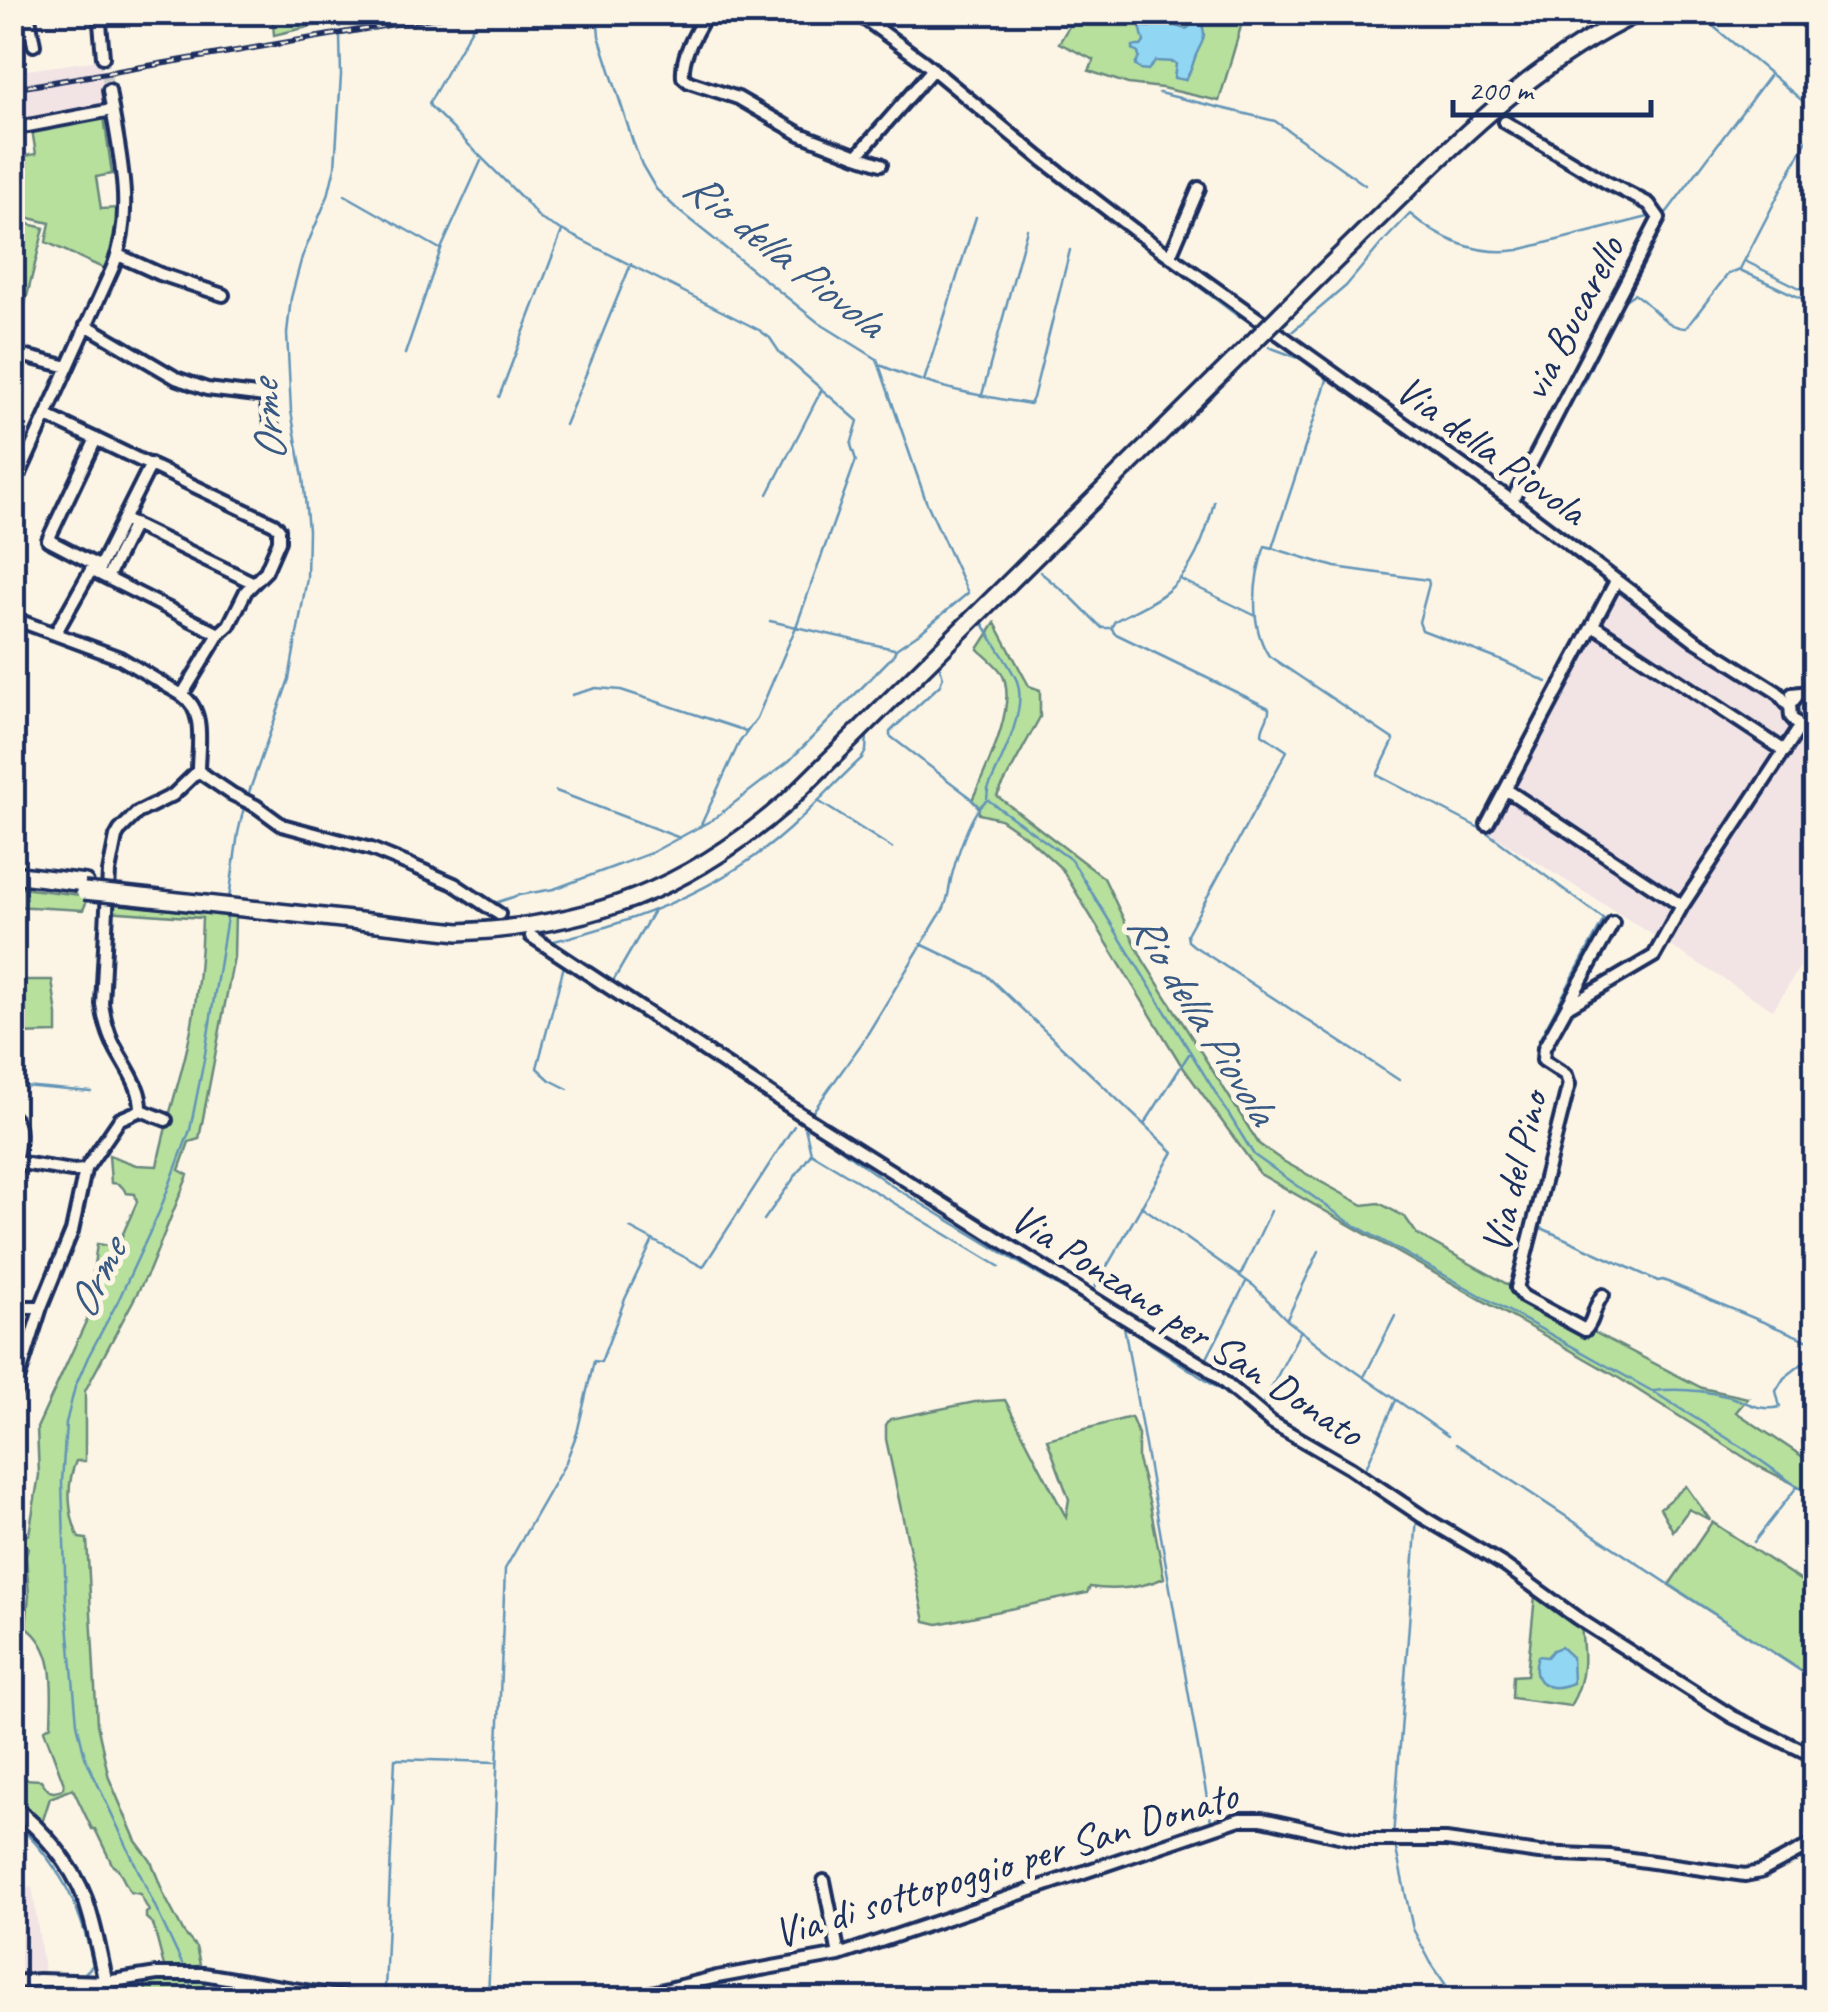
<svg xmlns="http://www.w3.org/2000/svg" width="1828" height="2012" font-family="Caveat,sans-serif">
<style>
.built{fill:#f2e3e5}
.green{fill:#b7e09d;stroke:#69887e;stroke-width:2.5}
.water{fill:#91d7f3;stroke:#6294b7;stroke-width:2.5}
.lines{fill:none;stroke-linecap:round;stroke-linejoin:round}
.stream{stroke:#6294b7;stroke-width:2.5}
.minor-tunnel{stroke:#cfcdca;stroke-width:10;stroke-dasharray:10 5;stroke-linecap:butt}
.minor-casing{stroke:#1b2f5e;stroke-width:18}
.major-casing{stroke:#1b2f5e;stroke-width:20}
.highway-casing{stroke:#1b2f5e;stroke-width:22}
.minor{stroke:#fcf5e5;stroke-width:10}
.major{stroke:#fcf5e5;stroke-width:12}
.highway{stroke:#fcf5e5;stroke-width:15}
.rail-casing{stroke:#1b2f5e;stroke-width:6}
.rail{stroke:#fcf5e5;stroke-width:2.5;stroke-dasharray:8;stroke-linecap:butt}
.highway-bridge-casing{stroke:#1b2f5e;stroke-width:22;stroke-linecap:butt}
.highway-bridge{stroke:#fcf5e5;stroke-width:15}
.labels{text-anchor:middle;stroke-width:10;stroke-linejoin:round;paint-order:stroke}
.street-label{font-size:42px;fill:#1b2f5e;stroke:#fcf5e5}
.water-label{font-size:45px;font-style:italic;fill:#385983;stroke:#fcf5e5}
</style>
<rect width="100%" height="100%" fill="#fcf5e5"/>
<filter id="ink" filterUnits="userSpaceOnUse"><feTurbulence type="fractalNoise" baseFrequency=".01" numOctaves="2"/><feDisplacementMap in="SourceGraphic" scale="20" xChannelSelector="R" yChannelSelector="G"/><feConvolveMatrix kernelMatrix="1 2 1 2 8 2 1 2 1" color-interpolation-filters="sRGB"/></filter>
<g filter="url(#ink)">
<!-- built -->
<path class="built" d="M100,60L108,105L13,125L12,72Z
M1617,589L1742,679L1815,728V942L1773,1010L1485,830Z
M32,1886L45,1978L13,1979L12,1889Z"/>
<!-- green -->
<path class="green" d="M1237,12L1244,16L1219,101L1162,88L1128,84L1089,71L1094,60L1059,43L1077,13Z
M272,13H321V24L274,35Z
M104,116L112,174L96,177L101,209L119,208C120,230 114,249 105,269L46,242L50,223L13,214V158L36,154L32,130Z
M13,220L44,228L19,328L13,327Z
M995,623L1029,686L1040,690V717L997,796L1104,878L1143,960L1259,1144L1283,1161L1363,1205L1379,1203L1405,1217L1417,1234L1584,1327L1702,1388L1748,1398L1736,1412L1815,1465V1500L1798,1486L1758,1466L1614,1375L1260,1174L1180,1063L1062,869L1028,838L1000,819L979,814L978,806L972,800C985,771 1020,702 1001,672C996,664 985,656 978,649Z
M13,887L89,896L83,910L13,906Z
M107,898L235,912L234,957L199,1139L189,1142L179,1170L188,1175L149,1271L85,1391V1461H76C66,1484 68,1515 79,1538L87,1539L97,1724L109,1778L136,1841L151,1861L164,1895L184,1933L196,1947L208,1999H147L145,1985L141,1981L166,1974L153,1924L146,1918V1913L149,1911L140,1894L130,1892L118,1869L113,1866L95,1829H92L73,1789L50,1798L42,1823L18,1800L23,1779L41,1780C47,1790 51,1796 63,1789L64,1784L44,1730L51,1725C52,1690 57,1649 26,1627L29,1595L26,1556L28,1547L15,1543L14,1540L29,1534L39,1475L37,1428L95,1302L92,1300L98,1274L93,1272L97,1244L117,1247L137,1202L135,1194L126,1193C122,1185 119,1183 111,1183L109,1155L136,1165L157,1166C165,1124 179,1085 188,1044C197,1003 201,960 202,918L106,911Z
M15,980H52L57,1015V1033L13,1034L12,990L15,989Z
M1005,1400L1066,1517L1069,1499L1047,1439L1131,1417L1138,1434V1460L1150,1505L1164,1578C1141,1588 1114,1591 1090,1587L1087,1593L938,1624L925,1621L886,1439V1425L890,1419L975,1402Z
M1686,1486L1710,1520L1689,1509L1673,1531L1660,1508Z
M1712,1522L1815,1590V1657L1805,1673L1669,1585Z
M1536,1586L1580,1619C1584,1651 1588,1677 1570,1706L1512,1698L1513,1676L1527,1675Z"/>
<!-- water -->
<path class="water" d="M1157,13H1173L1176,26L1185,29L1188,28L1193,20L1201,21C1207,39 1203,39 1196,55C1192,65 1192,71 1185,80L1174,78L1176,64L1174,62L1156,61L1148,70L1140,69L1135,65L1139,57L1138,53L1133,50V46H1141L1144,42L1140,26L1150,27Z
M1561,1647L1572,1657L1573,1683C1549,1693 1529,1684 1538,1656L1547,1657L1553,1650Z"/>
<g class="lines">
<!-- stream -->
<path class="stream" d="M340,12V27
M844,12L913,61
M1696,12L1816,112
M473,26L429,103L430,106L526,202L540,219L759,330L770,338L780,353L858,421L851,445L856,460L796,627L757,718L739,743L700,827
M934,78L1036,161
M1159,93L1275,121L1365,185
M1058,178L1132,236
M345,195L440,249
M1660,214L1667,212L1769,76
M1140,242L1239,317
M1745,261L1816,296
M1740,270L1816,305
M1293,331L1346,286L1382,243L1410,214C1440,240 1478,256 1518,250L1652,216
M1269,347L1301,359L1326,377L1327,380L1272,548L1265,546C1253,578 1249,626 1269,656L1394,740L1377,775L1485,831L1604,919L1539,1040C1536,1050 1534,1060 1544,1066
M405,354L441,249L481,161
M880,365C933,388 974,395 1030,404L1033,398L1070,250
M924,381L976,217
M1578,394L1622,302L1634,294C1652,304 1664,328 1686,328L1728,274L1740,269L1816,122
M982,395L1027,229
M499,397L562,231
M565,425L631,264
M768,494L821,391
M1272,548L1335,567L1428,580L1429,584L1419,622L1422,630L1505,662L1547,682
M1040,572L1073,599L1102,628H1112L1114,633L1269,708C1270,718 1262,724 1262,734L1287,751L1187,934L1188,941L1194,946L1399,1080
M1182,580L1256,616
M980,618C991,640 1007,659 1017,681C1028,710 1000,762 988,789L987,799
M770,621L894,649
M1112,626L1115,621C1133,611 1156,602 1171,588C1194,568 1207,532 1214,502
M939,664L943,677L940,685L894,728L890,732V736L966,794L977,805
M572,695L596,688L621,690L746,731
M556,791L680,838
M247,798L289,679L307,578L308,530L303,477L291,411L287,333L291,298L302,257L328,196L335,167L341,75L340,37
M988,800L1070,859L1076,867L1254,1155L1349,1222L1652,1391L1746,1450L1816,1500
M818,801L892,848
M229,899L238,833L245,803
M495,903L519,895L554,889L651,853L712,820L789,761L893,656L896,649L921,632L968,593L926,501L877,359L819,323L679,211L656,189L642,165L633,142L599,36L597,12
M554,941C644,920 734,884 801,818C822,798 841,777 862,758L866,751L867,734L887,714
M921,944L986,975L1173,1152L1095,1287
M565,962L537,1068L550,1080L568,1089
M612,983L653,912
M702,1055L750,1088
M12,1085L91,1092
M778,1106L797,1118
M809,1117L862,1043L944,908C949,897 949,886 952,875C957,856 971,811 986,801
M803,1122L892,1186L1124,1326L1222,1391
M804,1123L811,1153L1000,1267
M1145,1123L1189,1054
M1141,1206L1254,1286L1287,1320L1328,1352L1448,1436
M764,1220L811,1154
M1537,1226L1658,1281L1663,1280L1816,1344
M630,1228L703,1267L794,1126
M1241,1274L1271,1211
M1287,1319L1319,1251
M1124,1326L1211,1821L1254,1811L1322,1827
M1204,1364L1246,1282
M1365,1375L1395,1316
M1654,1391C1679,1388 1701,1390 1726,1396C1748,1401 1757,1412 1780,1407L1776,1391L1784,1378L1816,1353
M1264,1402L1300,1332
M1456,1444L1816,1681
M1365,1470L1396,1400
M1360,1479V1484L1363,1486L1369,1485
M1807,1491L1816,1483
M1754,1542L1796,1488
M1803,1756L1807,1843
M12,1819C59,1863 80,1903 93,1965L84,1974H45
M1393,1838L1417,1517
M1395,1845L1413,1929L1431,1963L1456,2000
M1548,1858L1578,1860
M1589,1860L1627,1863
M1669,1869L1706,1874
M185,1970L85,1757L77,1723L66,1601L62,1482L66,1423L75,1387L88,1357L119,1299L160,1210L190,1130L204,1060L228,911
M188,1978L196,2000
M24,1986L28,2000
M385,1990L395,1759L496,1762
M488,2000L505,1569L565,1464L577,1433L594,1361L601,1362L625,1299L653,1240"/>
<!-- minor-tunnel -->
<path class="minor-tunnel" d="M103,57L109,90"/>
<!-- minor casing -->
<g class="minor-casing">
<path id="minor" d="M28,12L34,45
M99,12L103,57
M707,12C697,32 681,54 683,77L689,82L738,98L800,134L857,156L933,69
M855,12L924,62L1040,158L1138,233L1512,501L1696,641L1777,692L1790,707
M1505,122L1606,182L1649,204L1659,218L1512,501
M12,129L112,110
M857,156L881,164
M118,255L160,274L223,295
M1170,256L1199,188
M86,325L176,378L207,389L265,396L276,446
M12,353L68,367
M47,416L274,524L279,529V541L266,571L246,591L229,625L219,634L182,695
M96,439L48,540L100,567
M12,491L113,267C136,210 118,149 109,90
M124,520L254,583
M97,572L151,464
M107,578L134,524
M12,618L120,658L182,695C206,711 198,745 198,771L173,795L137,813L120,830L116,837L109,872L102,1004C104,1018 107,1030 113,1043C123,1064 142,1086 141,1110L166,1120
M1593,625L1785,751
M55,634L91,570L219,634
M1792,694L1810,692L1816,693
M1798,695L1790,705L1791,717L1800,727H1816
M198,771L232,794L256,806L282,825L371,849L415,867L454,884L499,914
M1507,790L1682,906
M1487,824L1616,581
M531,936L810,1120L1110,1309L1207,1368L1271,1422L1350,1468L1423,1517L1504,1565L1577,1618L1733,1717L1816,1757
M1571,1005L1654,956L1682,906L1800,727
M12,1117C24,1128 17,1148 15,1162
M12,1177L15,1162L72,1171L85,1170L120,1119L141,1110
M1603,1295C1593,1305 1595,1321 1585,1330L1524,1297L1517,1288L1569,1084L1566,1075L1543,1060L1544,1048L1613,923
M12,1307H41
M12,1399L41,1307L72,1231L85,1170
M824,1881L839,1955
M12,1982L39,1980L106,1982L157,1974H203L359,2000
M624,2000L717,1977L839,1955L1240,1819H1262L1357,1840H1446L1539,1853L1610,1856L1745,1875L1760,1872L1816,1842"/>
</g>
<!-- major casing -->
<g class="major-casing">
<path id="major" d="M12,1806C42,1830 72,1863 85,1899C97,1932 101,1966 110,2000"/>
</g>
<!-- highway casing -->
<g class="highway-casing">
<path id="highway" d="M1281,314C1323,272 1365,231 1408,189C1478,120 1549,55 1640,12
M12,874L85,883
M124,895L459,932C591,926 686,890 786,803L1256,339"/>
</g>
<!-- minor -->
<use href="#minor" class="minor"/>
<!-- major -->
<use href="#major" class="major"/>
<!-- highway -->
<use href="#highway" class="highway"/>
<!-- rail casing -->
<g class="rail-casing">
<path id="rail" d="M12,89L466,12"/>
</g>
<!-- rail -->
<use href="#rail" class="rail"/>
<!-- highway-bridge casing -->
<g class="highway-bridge-casing">
<path id="highway-bridge" d="M1256,339L1281,314
M84,891L124,895"/>
</g>
<!-- highway-bridge -->
<use href="#highway-bridge" class="highway-bridge"/>
</g>
</g>
<g class="labels">
<!-- street labels -->
<g class="street-label">
<text transform="translate(1571 318) rotate(-63)" y="15">via Bucarello</text>
<text transform="translate(1492 449) rotate(36)" y="15">Via della Piovola</text>
<text transform="translate(1513 1172) rotate(-76)" y="15">Via del Pino</text>
<text transform="translate(1188 1324) rotate(33)" y="15">Via Ponzano per San Donato</text>
<text transform="translate(1005 1863) rotate(-17)" y="15">Via di sottopoggio per San Donato</text>
</g>
<!-- water labels -->
<g class="water-label">
<text transform="translate(785 253) rotate(38)" y="16">Rio della Piovola</text>
<text transform="translate(266 422) rotate(-96)" y="16">Orme</text>
<text transform="translate(1204 1017) rotate(58)" y="16">Rio della Piovola</text>
<text transform="translate(95 1278) rotate(-64)" y="16">Orme</text>
</g>
</g>
<!-- margin -->
<rect width="1828" height="2012" fill="none" stroke="#fcf5e5" stroke-width="50"/>
<rect x="25" y="25" width="1778" height="1962" fill="none" stroke="#1b2f5e" stroke-width="4" filter="url(#ink)"/>
<!-- scale -->
<path d="M1453 100v15h198v-15" fill="none" stroke="#1b2f5e" stroke-width="5"/>
<text x="1468" y="100" font-size="30" fill="#1b2f5e" stroke="#fcf5e5" stroke-width="8" paint-order="stroke">200 m</text>
</svg>
